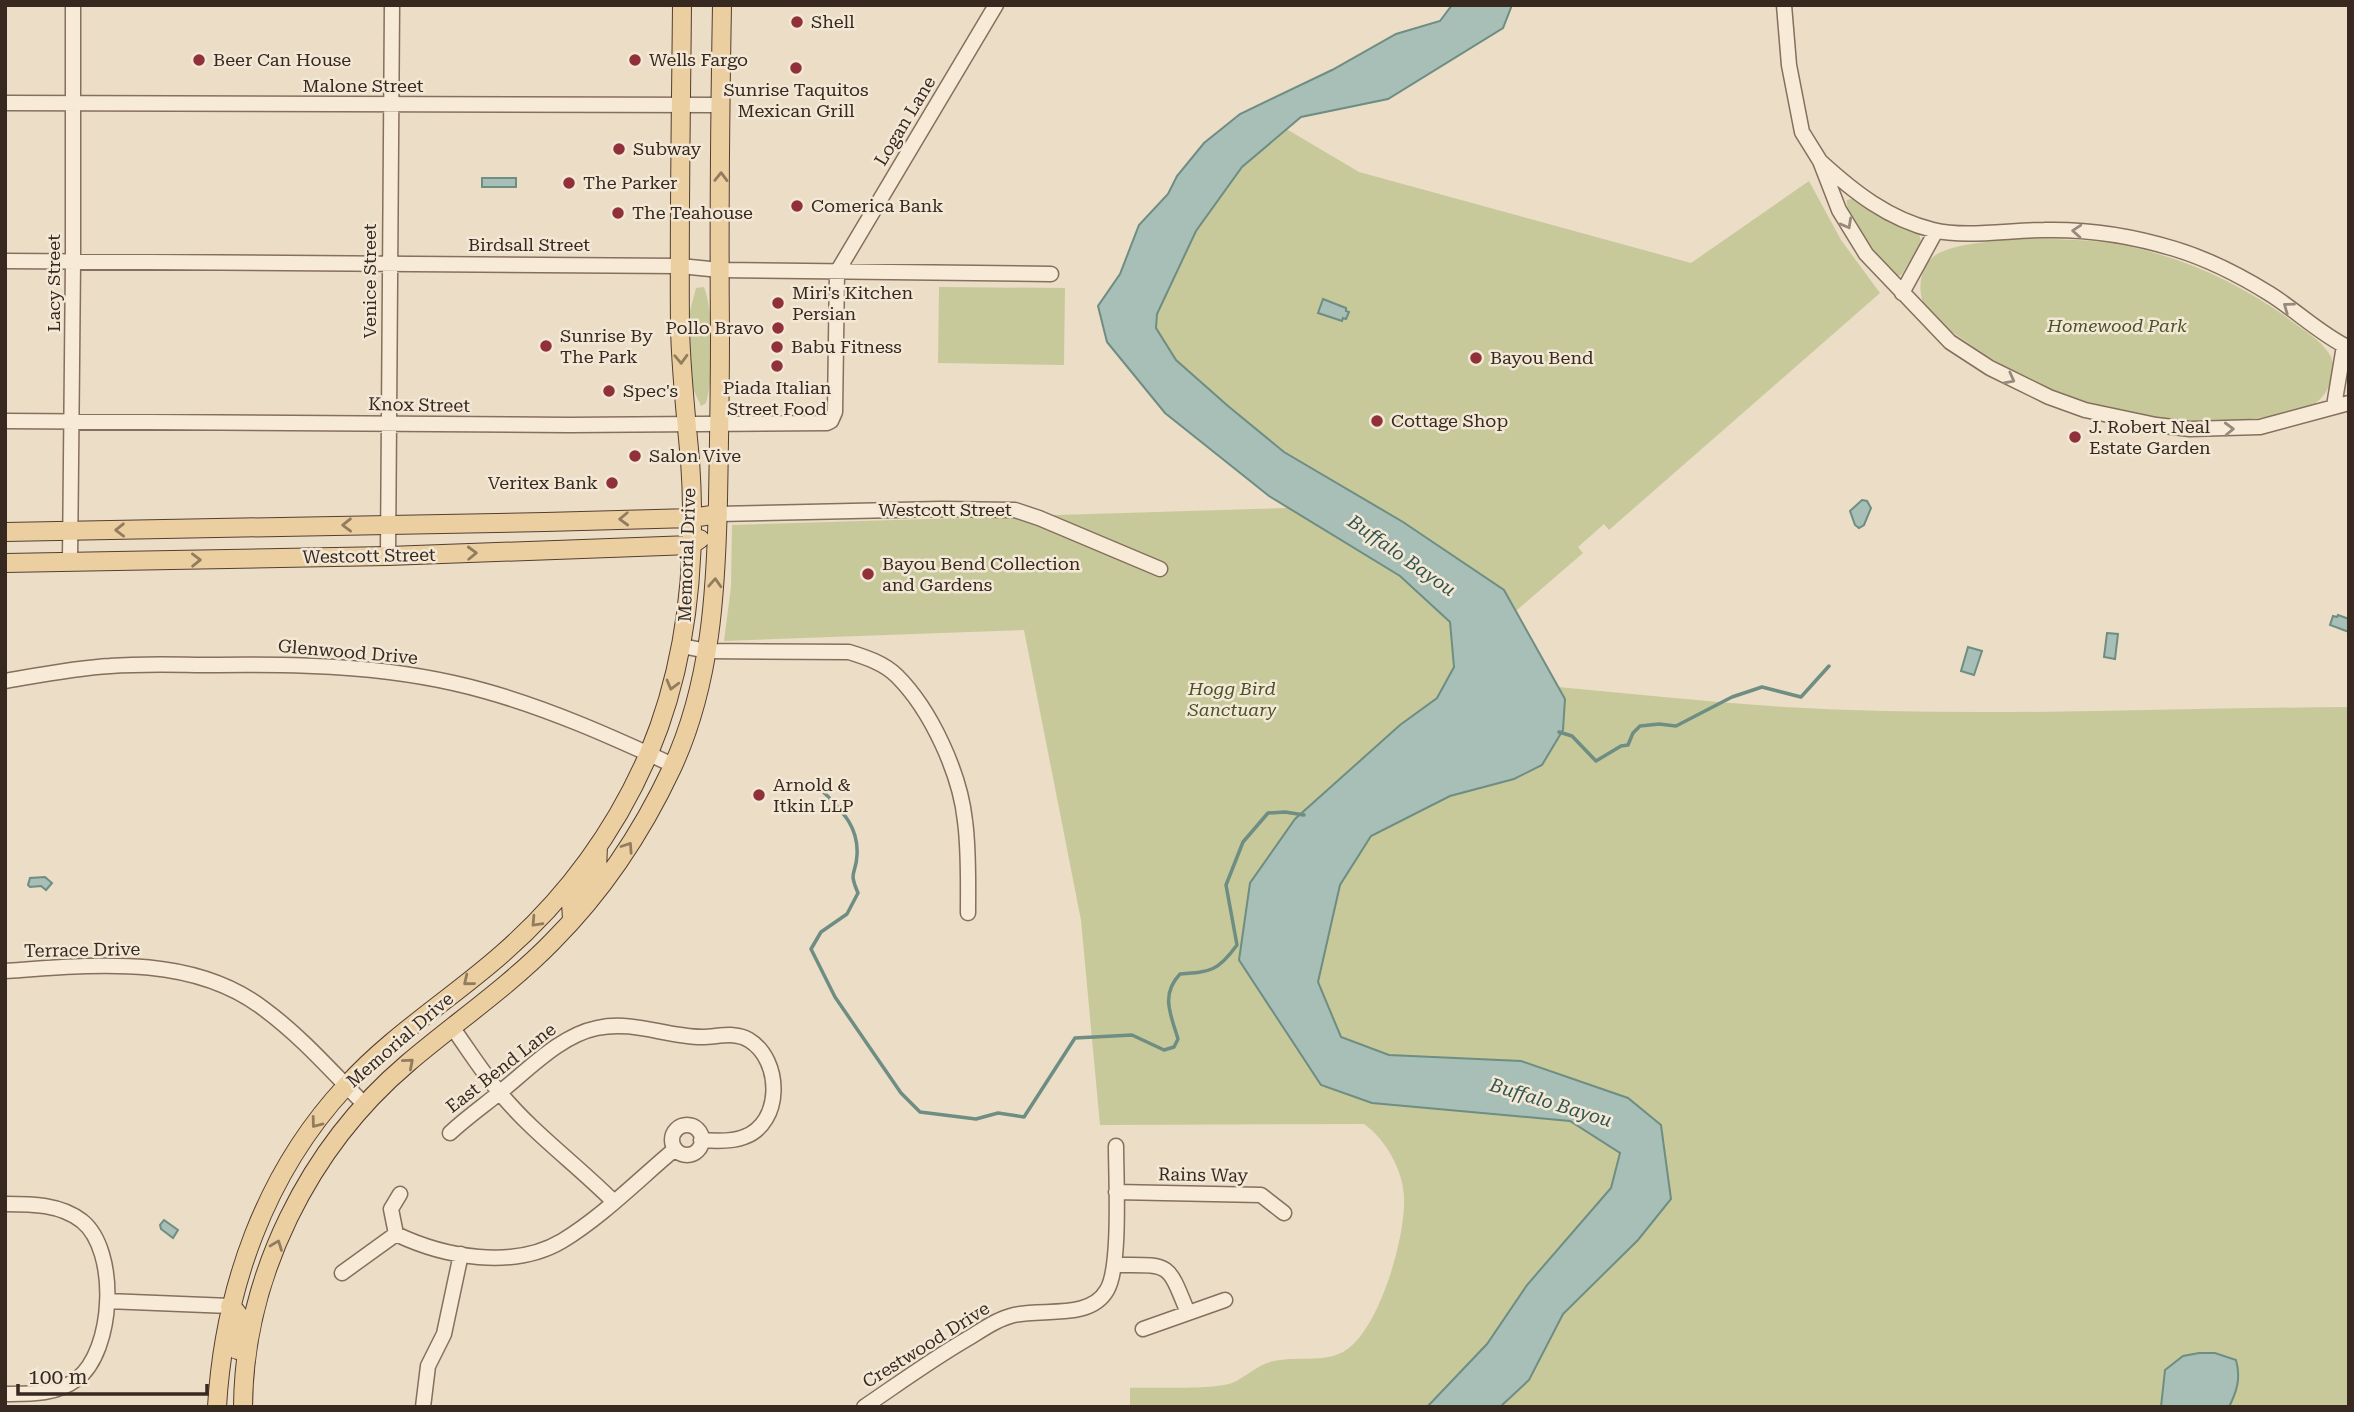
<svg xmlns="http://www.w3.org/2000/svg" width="2354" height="1412" font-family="'Roboto Serif',serif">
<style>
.green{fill:#c7c99a}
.water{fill:#a7bfb6;stroke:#6e8d83;stroke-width:2}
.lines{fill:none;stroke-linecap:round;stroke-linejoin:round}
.stream{stroke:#6e8d83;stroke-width:3.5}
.minor-casing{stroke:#856f5d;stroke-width:17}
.major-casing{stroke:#543e31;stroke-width:20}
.minor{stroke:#f7ebd8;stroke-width:14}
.major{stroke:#eccfa0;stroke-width:18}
.oneway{stroke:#927c60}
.oneway2{stroke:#978a7c}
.poi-dot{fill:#903139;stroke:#f3e8d5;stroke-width:2.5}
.labels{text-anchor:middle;stroke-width:5;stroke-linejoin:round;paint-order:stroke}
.poi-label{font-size:18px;fill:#372920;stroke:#f3e8d5;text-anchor:start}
.street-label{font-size:18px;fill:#372920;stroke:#f3e8d5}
.park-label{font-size:18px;font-style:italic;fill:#4a5227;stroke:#f3e8d5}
.water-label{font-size:19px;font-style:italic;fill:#305550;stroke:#f3e8d5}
</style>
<rect width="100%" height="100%" fill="#ebddc6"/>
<!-- green -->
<path class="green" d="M1283,127L1359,172L1691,263L1809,181L1841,240L1880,293L1609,530L1604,524L1578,547L1583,553L1510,616L1434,792L1355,847L1321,925L1307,980L1337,1044L1545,1098L1580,1128L1621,1153L1611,1188L1527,1285L1487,1344L1427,1407H1130V1388C1154,1387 1212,1390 1232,1383C1246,1377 1258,1364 1274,1361C1296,1356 1323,1363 1343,1352C1379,1332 1406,1237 1404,1197C1403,1170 1386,1140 1364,1124L1100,1125L1081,920L1024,630L724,641L731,587L732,525L1351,506L1330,478L1284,452L1192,376L1176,360L1156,328L1157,314L1196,231L1216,201L1242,167Z
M1852,199L1890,223L1919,233L1921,242L1902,274L1899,276L1893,275C1882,259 1844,219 1847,200Z
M2025,238C2062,240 2100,239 2136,248C2195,262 2248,288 2297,325C2308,333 2325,344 2331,357C2335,368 2333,378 2328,388C2317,412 2288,413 2264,417C2203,426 2140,419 2081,400C2038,387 2001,366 1964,340C1952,332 1937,322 1927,310C1920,300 1919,287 1922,275C1925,266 1929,259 1937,254C1960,242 2000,241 2025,238Z
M704,287C714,312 714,377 706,403L701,406L693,389L689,315L696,288Z
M939,287L1065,288L1064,365L938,363Z
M1558,687C1633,694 1709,702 1785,707C1973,718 2161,708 2349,707V1407H1500L1529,1380L1563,1314L1638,1240L1671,1200L1521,1061L1389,1055L1341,1037L1318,982L1340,885L1371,836L1450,796L1514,779L1563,730L1565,700Z"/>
<!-- water -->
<path class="water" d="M1452,5H1512L1503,28L1388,99L1301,117L1242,167L1196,231L1157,314L1156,328L1176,360L1228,406L1284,452L1403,522L1504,590L1565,699L1563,730L1542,765L1514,779L1450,796L1371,836L1340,885L1318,982L1341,1037L1389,1055L1521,1061L1628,1098L1661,1125L1671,1199L1638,1240L1563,1314L1529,1380L1500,1407H1427L1487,1344L1527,1285L1611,1188L1620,1153L1570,1121L1372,1103L1321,1085L1239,960L1250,883L1295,819L1400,725L1437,698L1454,667L1450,622L1400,576L1269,496L1165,413L1107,342L1098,306L1120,274L1139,225L1168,194L1177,176L1204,143L1240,114L1332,70L1396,34L1440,21Z
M482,178H516V187H482Z
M1323,299L1346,308V311L1349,312L1346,319L1343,318L1342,321L1318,313Z
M1862,500L1867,501L1871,508L1864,525L1859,528L1855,525L1850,511Z
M2338,615L2349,619V632L2330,625L2333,616L2337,617Z
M2107,633L2118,634L2115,659L2104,657Z
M1968,647L1982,651L1974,675L1961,671Z
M45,877L52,883L46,890L41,886L30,887L28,885L30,878Z
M164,1220L178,1230L173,1238L161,1229L160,1225Z
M2199,1353H2215L2236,1360C2241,1378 2237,1391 2229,1407H2161L2165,1370L2183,1356Z"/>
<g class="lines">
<!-- stream -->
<path class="stream" d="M1559,732L1572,736L1596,761L1621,746L1628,745L1633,733L1640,726L1659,724L1676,726L1732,697L1762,687L1801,697L1829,666
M817,785C837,807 859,823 857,855C856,876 848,870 858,893L847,914L821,932L811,949L835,997L901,1093L920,1112L976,1119L998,1113L1024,1117L1075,1038L1132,1035L1164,1050L1174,1047L1178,1039C1171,1015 1160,995 1180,974C1211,972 1218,971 1237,945L1226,885L1243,842L1268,813L1285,812L1304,815"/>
<!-- minor casing -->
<g class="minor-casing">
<path id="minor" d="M1784,5L1789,65L1802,132L1820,161L1839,210L1866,254L1950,342L1990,368L2049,397L2085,410L2156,425L2190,429L2260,427L2349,403
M5,103L720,105
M1821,162C1854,192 1888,219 1933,230C1965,238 2010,230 2044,230C2087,229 2133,236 2175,249C2208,259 2241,276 2270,294C2297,311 2320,334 2349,348
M5,261L680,266L720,270L1051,274
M1902,293L1936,231
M2334,406L2344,346
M5,421L569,425L827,423L831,421L835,412L837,272L996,5
M718,514L941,509L1015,510L1039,518L1160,569
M388,556L392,5
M70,562L73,261V5
M682,646L707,651L849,652C865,657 884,663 897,676C931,710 960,773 965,821C969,851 968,882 968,913
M5,681C40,675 75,668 110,666C146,663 181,665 217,665C308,664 397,666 485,691C550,709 612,737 673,765
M5,971C91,965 191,953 264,1009C302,1037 332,1072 365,1105
M452,1027C468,1049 482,1072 500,1093C533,1133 576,1164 613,1201
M672 1140a15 15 0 1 1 30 0a15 15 0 1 1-30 0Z
M450,1133C467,1117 486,1104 504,1089C531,1067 562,1035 597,1028C634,1020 666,1037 702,1037C718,1037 735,1031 749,1040C782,1060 783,1123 744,1137C732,1142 714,1141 701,1140
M1116,1192L1261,1195L1284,1213
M400,1194L391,1209L396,1234C444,1257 513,1270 562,1241C603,1216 638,1180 675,1149
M5,1204C32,1204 60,1204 82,1221C119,1251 114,1351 77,1379C56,1395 30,1394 5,1394
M1115,1265C1171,1265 1167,1261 1188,1313
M342,1273L396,1234
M107,1301L230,1306
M1143,1329L1225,1300
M423,1407L428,1366L444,1334L461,1254
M864,1407C898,1384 931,1360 967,1339C982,1330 997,1319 1014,1315C1044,1308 1090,1320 1107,1290C1121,1267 1116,1177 1116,1146"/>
</g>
<!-- major casing -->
<g class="major-casing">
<path id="major" d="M5,532L545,522L692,518L718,514
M5,563L388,556L691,545L700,539
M572,920L571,902L597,871L598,846
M230,1306C246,1317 240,1333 237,1350
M217,1407C224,1289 265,1173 346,1086C392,1035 451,999 502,954C565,899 616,830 649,753C688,660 697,560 690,460C686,416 681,372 680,327C679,220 681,112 682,5
M243,1407C244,1276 309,1147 408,1063C455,1023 508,987 552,942C602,892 642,832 672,768C711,684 716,591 718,500C719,445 720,390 720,335C719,225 720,115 722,5"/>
</g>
<!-- minor -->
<use href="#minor" class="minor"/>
<!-- major -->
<use href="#major" class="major"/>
</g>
<!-- one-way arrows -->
<defs><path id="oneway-chevron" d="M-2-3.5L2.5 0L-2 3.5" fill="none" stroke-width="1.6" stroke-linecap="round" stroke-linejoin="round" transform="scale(1.75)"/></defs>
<g class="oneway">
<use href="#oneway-chevron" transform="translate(721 177) rotate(-89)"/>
<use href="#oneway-chevron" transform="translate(681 359) rotate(88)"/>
<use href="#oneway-chevron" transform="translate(624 519) rotate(178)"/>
<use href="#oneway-chevron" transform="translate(347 525) rotate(179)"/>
<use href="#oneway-chevron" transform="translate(120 530) rotate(179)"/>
<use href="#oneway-chevron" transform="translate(472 553) rotate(-2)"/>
<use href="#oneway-chevron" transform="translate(196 560) rotate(-1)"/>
<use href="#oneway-chevron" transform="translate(715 583) rotate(-87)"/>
<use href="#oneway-chevron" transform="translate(672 685) rotate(105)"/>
<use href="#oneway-chevron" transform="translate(628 847) rotate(-56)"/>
<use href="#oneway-chevron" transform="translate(536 922) rotate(133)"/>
<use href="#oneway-chevron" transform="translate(468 981) rotate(141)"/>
<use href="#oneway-chevron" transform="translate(409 1063) rotate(-41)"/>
<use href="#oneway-chevron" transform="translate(316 1123) rotate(127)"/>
<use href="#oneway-chevron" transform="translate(277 1245) rotate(-69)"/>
</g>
<g class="oneway2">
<use href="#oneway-chevron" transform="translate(1847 224) rotate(61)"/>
<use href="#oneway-chevron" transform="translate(2077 231) rotate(-176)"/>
<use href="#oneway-chevron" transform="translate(2288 307) rotate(-144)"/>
<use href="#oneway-chevron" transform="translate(2010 379) rotate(28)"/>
<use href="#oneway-chevron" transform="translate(2229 429) rotate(-2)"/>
</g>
<!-- markers -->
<g class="poi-dot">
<circle cx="797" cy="22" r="7"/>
<circle cx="199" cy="60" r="7"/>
<circle cx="635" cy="60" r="7"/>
<circle cx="796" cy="68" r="7"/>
<circle cx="619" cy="149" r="7"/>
<circle cx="569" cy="183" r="7"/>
<circle cx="797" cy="206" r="7"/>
<circle cx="618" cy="213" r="7"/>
<circle cx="778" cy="303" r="7"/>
<circle cx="778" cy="328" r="7"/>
<circle cx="546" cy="346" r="7"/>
<circle cx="777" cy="347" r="7"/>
<circle cx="1476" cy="358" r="7"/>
<circle cx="777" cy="366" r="7"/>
<circle cx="609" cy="391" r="7"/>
<circle cx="1377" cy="421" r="7"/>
<circle cx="2075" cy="437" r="7"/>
<circle cx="635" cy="456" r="7"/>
<circle cx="612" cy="483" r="7"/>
<circle cx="868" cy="574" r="7"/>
<circle cx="759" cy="795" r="7"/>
</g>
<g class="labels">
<!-- poi labels -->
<g class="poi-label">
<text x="811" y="28">Shell</text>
<text x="213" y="66">Beer Can House</text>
<text x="649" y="66">Wells Fargo</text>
<text x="796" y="96" text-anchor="middle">Sunrise Taquitos<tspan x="796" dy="21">Mexican Grill</tspan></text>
<text x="633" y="155">Subway</text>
<text x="583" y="189">The Parker</text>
<text x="811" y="212">Comerica Bank</text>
<text x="632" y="219">The Teahouse</text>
<text x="792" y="299">Miri's Kitchen<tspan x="792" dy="21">Persian</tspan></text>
<text x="764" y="334" text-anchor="end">Pollo Bravo</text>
<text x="560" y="342">Sunrise By<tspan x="560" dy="21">The Park</tspan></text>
<text x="791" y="353">Babu Fitness</text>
<text x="1490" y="364">Bayou Bend</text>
<text x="777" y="394" text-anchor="middle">Piada Italian<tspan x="777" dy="21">Street Food</tspan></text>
<text x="623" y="397">Spec's</text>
<text x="1391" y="427">Cottage Shop</text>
<text x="2089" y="433">J. Robert Neal<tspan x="2089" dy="21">Estate Garden</tspan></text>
<text x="649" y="462">Salon Vive</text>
<text x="598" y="489" text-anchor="end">Veritex Bank</text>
<text x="882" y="570">Bayou Bend Collection<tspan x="882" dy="21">and Gardens</tspan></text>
<text x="773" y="791">Arnold &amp;<tspan x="773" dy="21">Itkin LLP</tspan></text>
</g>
<!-- street labels -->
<g class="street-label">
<text x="363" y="92">Malone Street</text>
<text transform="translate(905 121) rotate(-59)" y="6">Logan Lane</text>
<text x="529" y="251">Birdsall Street</text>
<text transform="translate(370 281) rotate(-90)" y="6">Venice Street</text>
<text transform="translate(54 283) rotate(-90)" y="6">Lacy Street</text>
<text transform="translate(419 405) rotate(1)" y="6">Knox Street</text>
<text x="945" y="516">Westcott Street</text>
<text transform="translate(687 555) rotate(-88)" y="6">Memorial Drive</text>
<text transform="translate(369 556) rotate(-1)" y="6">Westcott Street</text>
<text transform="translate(348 652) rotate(5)" y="6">Glenwood Drive</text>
<text transform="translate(82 950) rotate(-1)" y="6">Terrace Drive</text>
<text transform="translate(400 1040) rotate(-41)" y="6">Memorial Drive</text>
<text transform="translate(501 1068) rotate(-38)" y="6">East Bend Lane</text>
<text transform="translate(1203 1175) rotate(1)" y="6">Rains Way</text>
<text transform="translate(926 1345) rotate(-32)" y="6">Crestwood Drive</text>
</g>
<!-- park labels -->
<g class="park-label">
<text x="2117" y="332">Homewood Park</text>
<text x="1232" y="695">Hogg Bird<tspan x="1232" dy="21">Sanctuary</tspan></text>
</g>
<!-- water labels -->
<g class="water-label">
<text transform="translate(1402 555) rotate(35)" y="7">Buffalo Bayou</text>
<text transform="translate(1551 1102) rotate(17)" y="7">Buffalo Bayou</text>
</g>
</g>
<!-- border -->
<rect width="2354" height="1412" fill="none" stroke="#372920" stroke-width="14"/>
<!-- scale -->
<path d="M18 1384v10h189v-10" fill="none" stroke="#372920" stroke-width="3.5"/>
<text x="28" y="1384" font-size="21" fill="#372920" stroke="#f3e8d5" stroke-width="5" paint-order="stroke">100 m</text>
</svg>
